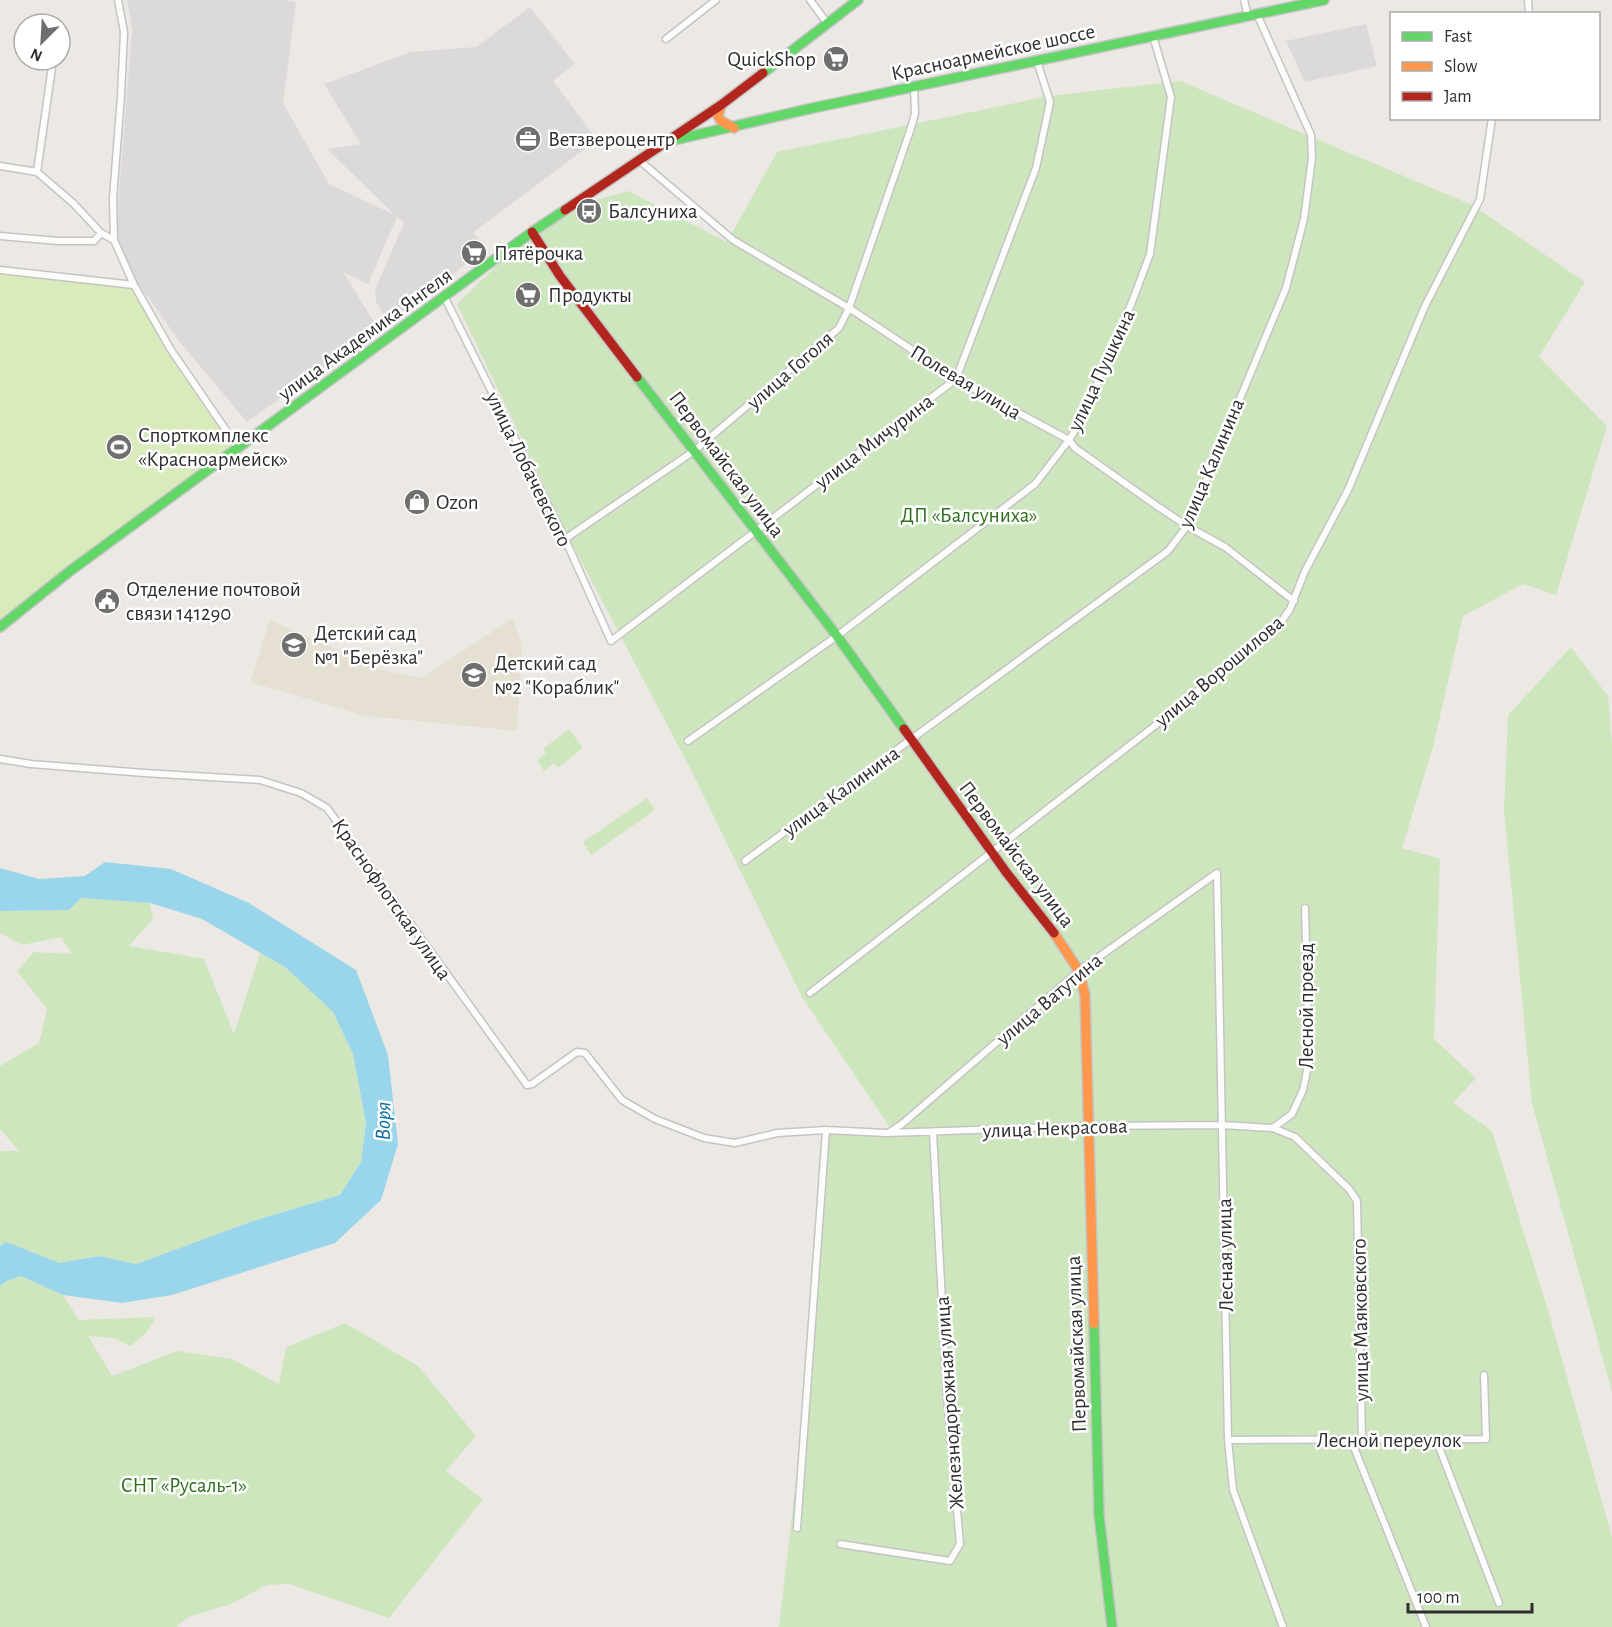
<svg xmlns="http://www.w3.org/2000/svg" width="1612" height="1627" font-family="'Alegreya Sans',sans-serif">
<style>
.industrial{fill:#dcd9db}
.education{fill:#e6e0d3}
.green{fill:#cee6be}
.pitch{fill:#d9eabb}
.water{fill:#99d6ec}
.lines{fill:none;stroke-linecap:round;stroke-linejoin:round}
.street-casing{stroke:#c5c4c5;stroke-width:9}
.fast-casing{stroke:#c5c4c5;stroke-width:12}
.slow-casing{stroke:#c5c4c5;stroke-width:12}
.jam-casing{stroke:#c5c4c5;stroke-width:12}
.street{stroke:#fcfcfb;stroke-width:6}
.fast{stroke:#63d668;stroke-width:9}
.slow{stroke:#ff974d;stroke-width:9}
.jam{stroke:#b3261e;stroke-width:9}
.labels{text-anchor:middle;stroke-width:5;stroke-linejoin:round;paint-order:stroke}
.street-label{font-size:21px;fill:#2e2e2e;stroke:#fff}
.poi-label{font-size:21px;fill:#2e2e2e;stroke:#fff;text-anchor:start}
.park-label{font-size:21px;fill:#2c6e1b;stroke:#fff}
.water-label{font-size:22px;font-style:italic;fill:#0d6fa3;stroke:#fff}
</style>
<rect width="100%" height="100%" fill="#ece8e4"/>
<!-- industrial -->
<path class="industrial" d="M127,0H283L296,2L283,103L329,184L395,215L327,149L361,144L324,84L411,52L476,47L530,7L575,64L553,81L597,140L474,232L485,250L397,316L387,320L376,302L375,290L404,223L397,217L368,284L343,272L376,325L373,332L247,422L179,341L128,269L116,231L132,30Z
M1366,24L1377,66L1305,82L1286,41Z"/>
<!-- education -->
<path class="education" d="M513,618L522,646L517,731L366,716L250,682L270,620L382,670L422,678Z"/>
<!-- green -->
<path class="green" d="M1180,81L1472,205L1585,282L1539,357L1607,426L1556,595L1523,584L1463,616L1433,747L1402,848L1440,859L1434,1039L1476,1078L1453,1103L1492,1131L1548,1310L1612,1537V1627H779L806,1393L824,1134L891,1129L802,997L692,772L568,536L457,304L532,232L570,207L628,191L727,242L777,152L1049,96Z
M1571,647L1608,696L1612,744V1392L1532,1103L1504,811L1508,715Z
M569,729L583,748L558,768L554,763L544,771L537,760L546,753L543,749Z
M647,798L655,810L591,855L583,842Z
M81,898L150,903L153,919L129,946L204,959L234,1034L260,953L285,967L333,1012L353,1054L366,1123L361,1162L340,1195L253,1221L136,1264L99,1256L60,1263L6,1243L0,1246V1151H19L0,1129V1066L39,1043L47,1009L17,971L34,952L72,954L61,937L22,945L0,933V911L69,910Z
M21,1276L63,1295L79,1320L156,1317L146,1333L131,1346L113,1338L88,1336L112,1376L177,1351L232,1359L279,1384L286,1347L345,1323L418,1366L476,1436L446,1471L483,1499L389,1618L289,1584L267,1585L231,1604L188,1617L176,1627H0V1286L7,1281Z"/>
<!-- pitch -->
<path class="pitch" d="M0,270L134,285L171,350L239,449L0,626Z"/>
<!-- water -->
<path class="water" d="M105,862L171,869L249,903L356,970L388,1055L398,1144L381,1200L335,1243L172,1295L122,1303L63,1295L21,1276L7,1281L0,1286V1246L6,1242L60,1263L99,1256L136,1264L253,1221L340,1195L361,1162L366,1123L353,1054L333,1012L285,967L202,919L150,903L81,898L69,910L0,911V868L39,879L85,876Z"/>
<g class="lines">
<!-- street casing -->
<g class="street-casing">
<path id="street" d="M118,0L124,32L121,96L113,198L114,240L134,285L171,350L239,449
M810,0L827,23
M1244,0L1248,16
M1528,0L1529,14
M666,39L716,0
M639,160L733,240L849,308L956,379L1069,440L1075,448L1157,506L1187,526L1225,547L1294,601
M0,166L37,172L73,203L101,233L114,240
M37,172L53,60
M0,236L58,241H94L101,233
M0,270L134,285
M445,298L565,539L611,641L956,379L1036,168L1050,102L1037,61
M565,539L694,451L839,328L849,308L911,128L915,113L914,87
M688,741L837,636L1035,484L1069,440L1082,419L1132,302L1150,254L1171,97L1153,36
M0,759L31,764L144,773L260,780L301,793L327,808L527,1085L532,1084L577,1052L585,1053L622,1100L655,1119L704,1138L735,1143L777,1133L826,1130L887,1133L1087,1126L1222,1125L1273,1128L1295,1137L1349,1189L1357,1201L1362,1440
M745,861L1168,551L1187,526L1286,288L1304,219L1312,158L1311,135L1257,14
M1217,873L1228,1440L1233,1490L1283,1627
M810,993L1152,728L1279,625L1290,609L1305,571L1348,490L1425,306L1480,199L1492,118
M1273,1128L1292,1114L1303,1090L1309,1061L1305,908
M888,1133L902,1124L1079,971L1217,873
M1436,1439L1499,1603
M1228,1440L1486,1439L1484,1375
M1351,1440L1426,1627
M797,1528L826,1130
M840,1544L950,1561L960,1544L947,1396L933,1132"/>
</g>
<!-- fast casing -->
<g class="fast-casing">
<path id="fast" d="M763,73L858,0
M674,140L813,108L1324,0
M637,377L837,636L904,729
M0,627L70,571L532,232L565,210
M1094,1324L1099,1515L1112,1627"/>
</g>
<!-- slow casing -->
<g class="slow-casing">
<path id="slow" d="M721,105L718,116L721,121L734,128
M1054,933L1079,971L1085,995L1094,1324"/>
</g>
<!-- jam casing -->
<g class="jam-casing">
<path id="jam" d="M565,210L721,105L763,73
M532,232L560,276L637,377
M904,729L1006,872L1054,933"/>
</g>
<!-- street -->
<use href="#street" class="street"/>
<!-- fast -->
<use href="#fast" class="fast"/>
<!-- slow -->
<use href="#slow" class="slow"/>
<!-- jam -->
<use href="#jam" class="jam"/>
</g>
<!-- icons -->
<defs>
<g id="supermarket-disc" transform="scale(1.35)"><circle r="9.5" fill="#706f6e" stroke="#fff"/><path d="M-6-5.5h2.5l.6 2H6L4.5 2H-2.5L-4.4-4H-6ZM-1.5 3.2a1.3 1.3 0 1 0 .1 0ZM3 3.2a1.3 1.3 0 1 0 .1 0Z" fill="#fff"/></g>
<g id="office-disc" transform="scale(1.35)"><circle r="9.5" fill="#706f6e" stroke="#fff"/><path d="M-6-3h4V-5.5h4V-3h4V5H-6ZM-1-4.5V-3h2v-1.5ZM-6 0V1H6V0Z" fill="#fff"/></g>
<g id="bus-disc" transform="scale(1.35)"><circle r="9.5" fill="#706f6e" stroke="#fff"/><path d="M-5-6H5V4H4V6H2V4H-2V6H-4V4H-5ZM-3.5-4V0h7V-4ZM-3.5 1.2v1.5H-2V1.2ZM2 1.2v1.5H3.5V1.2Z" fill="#fff"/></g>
<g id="stadium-disc" transform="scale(1.35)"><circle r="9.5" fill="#706f6e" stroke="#fff"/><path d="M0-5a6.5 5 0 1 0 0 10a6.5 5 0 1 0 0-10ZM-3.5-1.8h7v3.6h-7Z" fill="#fff"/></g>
<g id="shop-disc" transform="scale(1.35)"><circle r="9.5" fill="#706f6e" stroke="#fff"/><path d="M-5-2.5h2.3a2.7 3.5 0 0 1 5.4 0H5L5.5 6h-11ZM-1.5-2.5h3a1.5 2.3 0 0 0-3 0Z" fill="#fff"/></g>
<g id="civic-disc" transform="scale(1.35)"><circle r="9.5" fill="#706f6e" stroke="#fff"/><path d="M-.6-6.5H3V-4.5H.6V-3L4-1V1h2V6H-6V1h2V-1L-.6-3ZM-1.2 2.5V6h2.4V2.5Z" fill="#fff"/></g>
<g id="school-disc" transform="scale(1.35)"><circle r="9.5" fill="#706f6e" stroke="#fff"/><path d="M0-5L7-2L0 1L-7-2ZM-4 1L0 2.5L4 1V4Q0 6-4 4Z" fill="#fff"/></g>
</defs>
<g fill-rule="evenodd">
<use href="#supermarket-disc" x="836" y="59"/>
<use href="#office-disc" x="528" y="139"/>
<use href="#bus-disc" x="589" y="211"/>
<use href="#supermarket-disc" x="474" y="253"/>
<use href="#supermarket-disc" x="528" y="295"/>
<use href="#stadium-disc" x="119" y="447"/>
<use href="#shop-disc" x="417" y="502"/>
<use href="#civic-disc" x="107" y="601"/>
<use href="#school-disc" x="294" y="645"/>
<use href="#school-disc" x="474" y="675"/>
</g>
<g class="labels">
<!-- street labels -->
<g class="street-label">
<text transform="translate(993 52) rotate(-12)" y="7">Красноармейское шоссе</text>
<text transform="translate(365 334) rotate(-36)" y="7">улица Академика Янгеля</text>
<text transform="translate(790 370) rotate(-41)" y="7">улица Гоголя</text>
<text transform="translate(1101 370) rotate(-65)" y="7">улица Пушкина</text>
<text transform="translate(966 382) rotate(31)" y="7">Полевая улица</text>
<text transform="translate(874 441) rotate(-37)" y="7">улица Мичурина</text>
<text transform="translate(1211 463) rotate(-67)" y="7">улица Калинина</text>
<text transform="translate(727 464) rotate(53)" y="7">Первомайская улица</text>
<text transform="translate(529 469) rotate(64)" y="7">улица Лобачевского</text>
<text transform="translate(1219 671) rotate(-40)" y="7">улица Ворошилова</text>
<text transform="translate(841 791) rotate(-36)" y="7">улица Калинина</text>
<text transform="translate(1017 854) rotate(53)" y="7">Первомайская улица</text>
<text transform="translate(392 899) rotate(55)" y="7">Краснофлотская улица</text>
<text transform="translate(1049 999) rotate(-40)" y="7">улица Ватутина</text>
<text transform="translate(1306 1006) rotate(-90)" y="7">Лесной проезд</text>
<text transform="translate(1055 1128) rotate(-2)" y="7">улица Некрасова</text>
<text transform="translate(1225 1255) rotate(-91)" y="7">Лесная улица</text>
<text transform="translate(1360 1320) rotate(-91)" y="7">улица Маяковского</text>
<text transform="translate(1076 1344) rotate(-92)" y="7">Первомайская улица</text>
<text transform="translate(949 1403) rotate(-94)" y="7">Железнодорожная улица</text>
<text x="1389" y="1447">Лесной переулок</text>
</g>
<!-- poi labels -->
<g class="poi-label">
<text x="816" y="66" text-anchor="end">QuickShop</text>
<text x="548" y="146">Ветзвероцентр</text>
<text x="608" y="218">Балсуниха</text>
<text x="494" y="260">Пятёрочка</text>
<text x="548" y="302">Продукты</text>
<text x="138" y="442">Спорткомплекс<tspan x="138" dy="24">«Красноармейск»</tspan></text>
<text x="436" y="509">Ozon</text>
<text x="126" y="596">Отделение почтовой<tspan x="126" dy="24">связи 141290</tspan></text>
<text x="314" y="640">Детский сад<tspan x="314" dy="24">№1 "Берёзка"</tspan></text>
<text x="494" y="670">Детский сад<tspan x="494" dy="24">№2 "Кораблик"</tspan></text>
</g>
<!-- park labels -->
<g class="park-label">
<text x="969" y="522">ДП «Балсуниха»</text>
<text x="184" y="1492">СНТ «Русаль-1»</text>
</g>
<!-- water labels -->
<g class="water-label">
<text transform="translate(382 1121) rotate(-89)" y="8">Воря</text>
</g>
</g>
<!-- legend -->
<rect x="1390" y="12" width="210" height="108" fill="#ffffff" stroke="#ababab" stroke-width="1.5"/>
<rect x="1402" y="32" width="30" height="9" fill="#63d668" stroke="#ababab" stroke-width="1.5"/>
<text x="1444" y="42" font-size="18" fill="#2e2e2e">Fast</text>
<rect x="1402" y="62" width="30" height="9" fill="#ff974d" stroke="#ababab" stroke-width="1.5"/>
<text x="1444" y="72" font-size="18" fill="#2e2e2e">Slow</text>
<rect x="1402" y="92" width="30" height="9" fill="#b3261e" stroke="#ababab" stroke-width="1.5"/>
<text x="1444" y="102" font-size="18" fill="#2e2e2e">Jam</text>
<!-- north arrow -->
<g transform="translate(42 42) rotate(204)"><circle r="28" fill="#ffffff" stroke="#ababab" stroke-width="1.5"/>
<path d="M0-4.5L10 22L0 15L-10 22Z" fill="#706f6e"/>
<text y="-9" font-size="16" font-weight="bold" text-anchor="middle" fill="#2e2e2e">N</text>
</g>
<!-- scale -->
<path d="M1408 1603v9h124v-9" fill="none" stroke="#2e2e2e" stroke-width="3"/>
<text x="1417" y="1603" font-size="18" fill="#2e2e2e" stroke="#ffffff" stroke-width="4.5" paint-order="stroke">100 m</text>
</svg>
